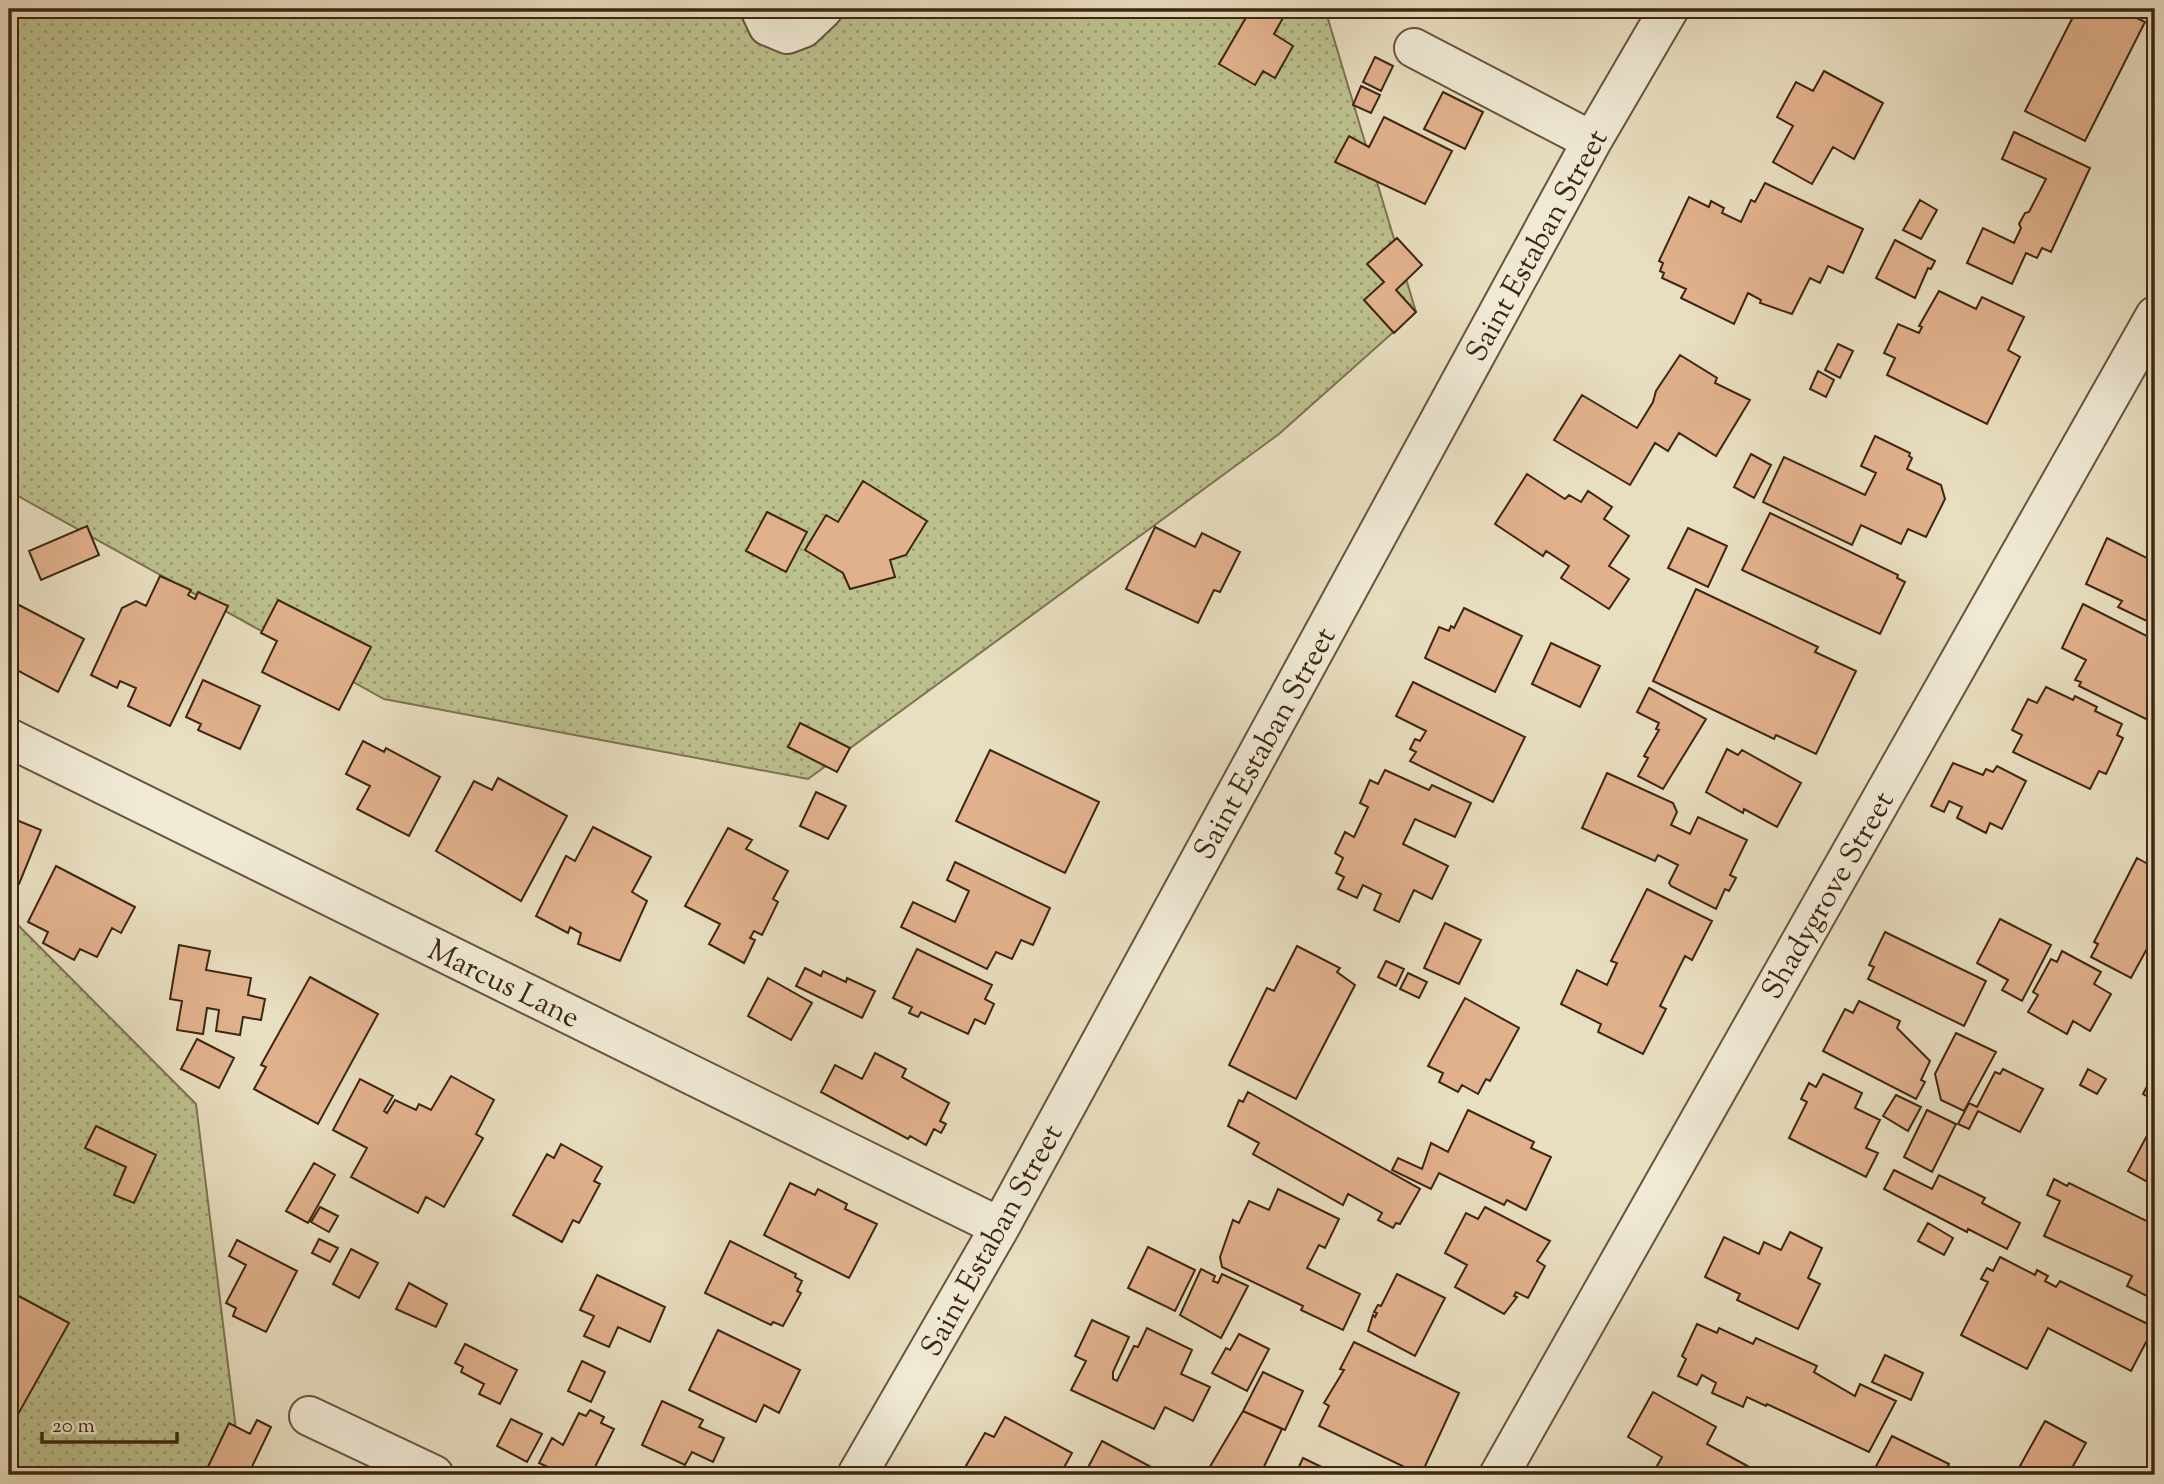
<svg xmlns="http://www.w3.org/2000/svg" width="2164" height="1484" font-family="'Sorts Mill Goudy',serif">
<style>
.grass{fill:url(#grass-dots);stroke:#7d7350;stroke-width:2}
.building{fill:#e1b18c;stroke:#3e2613;stroke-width:2}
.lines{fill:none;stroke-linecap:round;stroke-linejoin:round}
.street-casing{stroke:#68543e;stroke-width:42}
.street{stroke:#f0ead6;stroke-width:38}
.labels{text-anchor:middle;stroke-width:7;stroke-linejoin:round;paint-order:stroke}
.street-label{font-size:30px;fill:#3e2613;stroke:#f0ead6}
</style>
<defs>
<pattern id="grass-dots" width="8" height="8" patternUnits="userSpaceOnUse" patternTransform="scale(1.75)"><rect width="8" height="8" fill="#bcc08e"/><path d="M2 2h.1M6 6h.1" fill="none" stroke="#9a9c73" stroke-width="1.8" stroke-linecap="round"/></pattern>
</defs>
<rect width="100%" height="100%" fill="#e8dec0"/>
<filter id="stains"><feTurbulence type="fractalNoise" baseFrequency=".00286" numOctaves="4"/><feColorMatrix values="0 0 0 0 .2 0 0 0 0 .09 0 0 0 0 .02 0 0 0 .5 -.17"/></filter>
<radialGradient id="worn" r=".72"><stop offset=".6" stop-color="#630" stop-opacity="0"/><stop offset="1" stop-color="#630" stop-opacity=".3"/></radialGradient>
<!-- grass -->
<path class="grass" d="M9,9H1325L1416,312L1279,434L808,779L384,699L9,491Z
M9,916L196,1104L236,1430L223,1475H9Z"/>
<!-- building -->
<path class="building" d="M1251,9H1288L1274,34L1293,46L1275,78L1263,71L1255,85L1219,64Z
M2077,9H2119L2145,22L2085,141L2025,111Z
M1375,57L1393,66L1381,91L1363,82Z
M1824,71L1883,103L1854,159L1833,147L1812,184L1773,162L1793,126L1777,117L1796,82L1813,91Z
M1361,86L1380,95L1371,113L1353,105Z
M1443,92L1483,112L1465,149L1424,129Z
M1384,117L1452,151L1425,204L1335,162L1349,136L1369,147Z
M2014,132L2090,168L2051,252L2042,248L2037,258L2026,253L2012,284L1967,263L1983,228L2014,243L2021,228L2019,224L2025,213L2029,212L2046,179L2002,159Z
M1765,183L1863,229L1843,273L1828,266L1820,283L1810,278L1792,314L1760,303L1761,300L1748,293L1734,324L1681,298L1686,289L1662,278L1664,273L1660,271L1663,263L1659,261L1689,197L1709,207L1711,201L1724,208L1722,213L1741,222L1751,200L1755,202Z
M1920,200L1937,210L1921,239L1903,230Z
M1397,238L1422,265L1396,290L1416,312L1394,333L1364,300L1384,282L1367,264Z
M1895,240L1935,261L1931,269L1928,268L1915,298L1876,278Z
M1939,291L1976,309L1982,297L2024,317L2008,350L2020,357L1987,424L1887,375L1895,358L1884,353L1898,324L1919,333L1922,327L1919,326Z
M1838,344L1853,351L1840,378L1825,370Z
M1680,355L1717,378L1715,383L1750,400L1716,456L1679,433L1668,451L1655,443L1630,485L1554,440L1582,395L1637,428L1653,402L1656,391Z
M1818,371L1834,380L1826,397L1810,389Z
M1875,436L1910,453L1909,456L1912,458L1907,469L1941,485L1945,499L1926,537L1908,529L1901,544L1861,525L1852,545L1763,502L1784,457L1865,495L1876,473L1861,466Z
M1751,454L1771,465L1754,498L1734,487Z
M1527,474L1565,499L1569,495L1581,502L1588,491L1612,507L1604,519L1629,536L1609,566L1629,579L1609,609L1561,578L1569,566L1546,551L1543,556L1495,524Z
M863,481L927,521L906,555L890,560L895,577L850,589L843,573L805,550L826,515L838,522Z
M767,512L807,532L786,572L746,551Z
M1770,513L1898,575L1897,578L1905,582L1880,634L1742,570Z
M87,526L99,555L41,580L29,551Z
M1155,527L1195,547L1202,533L1240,552L1220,592L1214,590L1198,623L1126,589Z
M1688,528L1727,546L1708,587L1668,568Z
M2107,538L2155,562V625L2118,607L2122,601L2086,584Z
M160,576L191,590L188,595L195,599L198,592L228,606L170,726L128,706L136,688L120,681L117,688L91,675L122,608L136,601L146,606Z
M1696,589L1818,647L1815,652L1856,671L1816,754L1776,735L1774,739L1653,681Z
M278,600L371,647L339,710L262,672L277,641L261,633Z
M2083,604L2155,640V715L2152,722L2079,686L2081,682L2075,680L2086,660L2062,648Z
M19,605L84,639L58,692L9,666V625Z
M1464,608L1522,636L1495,692L1425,658L1439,627L1449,631L1451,626L1454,628Z
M1551,643L1600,666L1580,707L1532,684Z
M203,680L260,706L240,749L198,730L201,724L186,717Z
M1413,682L1525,737L1493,802L1410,761L1416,752L1410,749L1415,739L1420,741L1426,731L1396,716Z
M2046,687L2073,700L2075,696L2097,707L2095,711L2122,724L2117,735L2123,738L2106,774L2099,771L2090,789L2013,752L2022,735L2012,730L2028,699L2037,703Z
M1649,688L1706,719L1663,789L1638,776L1648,758L1644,756L1659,730L1656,729L1659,723L1637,712Z
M800,723L850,748L837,772L788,747Z
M363,741L384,752L386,748L440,777L409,836L357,809L370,786L346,774Z
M1727,749L1738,755L1742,750L1801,783L1777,827L1744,809L1743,813L1706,792Z
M990,750L1099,802L1065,873L956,821Z
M1953,763L1983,775L1986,769L1993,772L1997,766L2026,781L2002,829L1990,823L1986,833L1957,818L1962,807L1949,801L1944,812L1931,806Z
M1385,770L1429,790L1432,785L1471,803L1455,837L1415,819L1403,844L1448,866L1432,899L1414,890L1399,922L1374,910L1381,894L1363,885L1357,898L1338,889L1344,877L1336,873L1343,858L1335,853L1345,832L1354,837L1368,807L1360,803L1370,780L1378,784Z
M1607,773L1673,803L1677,812L1671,825L1690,834L1698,817L1747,840L1730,875L1736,878L1729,891L1725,889L1716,909L1671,886L1669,883L1678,865L1658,855L1655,861L1582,828Z
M498,778L567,816L521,901L436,851L474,781L492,790Z
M816,792L846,806L828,839L800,826Z
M9,817L41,830L19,884L9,880Z
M593,827L651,857L632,892L647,901L620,961L578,944L581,933L570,927L568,933L536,916L566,856L575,861Z
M728,828L752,840L746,849L788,871L773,899L778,902L762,935L754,931L750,938L755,940L744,963L709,944L720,924L685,906Z
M2137,858L2155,868V934L2131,978L2091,957L2098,944L2094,942Z
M955,862L1050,908L1033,945L1021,940L1012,959L996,952L987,969L901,927L913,902L955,922L969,891L947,880Z
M56,866L135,907L121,933L112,928L97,957L80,949L74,960L43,943L48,932L28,922Z
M1647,889L1712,921L1692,960L1685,956L1660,1006L1666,1009L1643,1054L1598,1032L1601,1024L1561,1004L1577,970L1607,985L1617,963L1611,961Z
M2000,919L2051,945L2022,1001L2002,990L2008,980L1977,963Z
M1445,923L1481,940L1459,984L1424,968Z
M1885,932L1986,981L1964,1026L1868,979L1874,967L1869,965Z
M179,945L210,951L206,970L251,978L248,995L265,999L261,1020L243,1017L240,1035L216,1031L219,1010L207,1008L203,1034L177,1030L182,1001L170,999Z
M1297,946L1340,968L1337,972L1355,985L1296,1099L1229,1065L1267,988L1274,991Z
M917,949L992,985L985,999L994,1004L985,1024L975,1019L968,1034L921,1012L918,1017L909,1013L912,1007L893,998Z
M2062,951L2101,972L2094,984L2111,994L2090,1031L2073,1021L2067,1034L2028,1012L2038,995L2033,992L2051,959L2057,962Z
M1386,961L1404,969L1396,986L1378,977Z
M805,968L821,976L823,971L846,982L847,978L875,991L862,1018L796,986Z
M1408,973L1427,982L1419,998L1400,989Z
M310,977L378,1014L318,1124L254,1089L266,1067L261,1065Z
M768,978L812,1003L791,1040L748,1016Z
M1465,998L1519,1028L1490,1081L1486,1079L1478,1094L1462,1085L1458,1092L1439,1082L1443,1073L1428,1066Z
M1859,1001L1900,1021L1897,1028L1930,1061L1921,1080L1925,1082L1916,1099L1823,1051L1845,1009L1853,1013Z
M1956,1033L1996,1052L1964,1111L1941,1100L1935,1074Z
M197,1039L234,1058L219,1088L181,1069Z
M875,1053L906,1069L902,1077L949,1103L940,1121L946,1124L941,1133L934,1129L926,1145L910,1136L908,1139L821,1092L835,1065L862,1079Z
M2003,1069L2043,1089L2020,1132L1978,1111L1969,1129L1958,1124L1969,1103L1977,1107L1995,1072L2000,1074Z
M2088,1069L2106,1079L2097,1094L2080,1085Z
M2155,1072V1101L2143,1094Z
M1823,1074L1862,1093L1855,1108L1880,1120L1866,1148L1878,1153L1866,1177L1789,1138L1807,1102L1801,1099L1809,1083L1816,1087Z
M451,1076L494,1100L476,1134L483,1138L444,1207L426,1197L418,1213L351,1177L367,1148L333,1130L360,1079L393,1096L384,1111L387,1113L395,1100L416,1110L419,1104L431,1110Z
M1248,1092L1420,1189L1400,1224L1396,1223L1393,1228L1378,1220L1382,1213L1348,1194L1343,1205L1253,1154L1259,1143L1228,1126L1239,1100L1243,1102Z
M1896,1095L1921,1107L1908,1131L1883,1116Z
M1468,1110L1534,1142L1531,1148L1551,1157L1526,1210L1507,1200L1504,1205L1439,1173L1431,1189L1392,1170L1398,1158L1422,1169L1431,1143L1448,1152Z
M1927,1110L1956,1124L1932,1172L1904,1157Z
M96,1126L156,1155L134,1203L114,1195L126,1167L85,1148Z
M2150,1130L2155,1132V1186L2128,1171Z
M561,1144L602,1167L594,1181L600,1184L579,1223L573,1220L562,1242L513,1215L547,1154L554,1158Z
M314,1163L335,1175L308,1223L286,1211Z
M1894,1170L1932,1189L1939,1175L1985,1198L1982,1203L2020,1223L2007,1249L1968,1229L1967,1232L1884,1189Z
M2054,1179L2067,1186L2069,1183L2155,1225V1300L2127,1286L2132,1276L2044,1236L2060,1201L2047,1195Z
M790,1183L815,1195L818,1189L847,1204L845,1209L877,1224L849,1278L764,1235Z
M1278,1189L1339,1219L1325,1248L1319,1245L1307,1268L1360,1294L1343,1330L1301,1310L1303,1306L1222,1267L1220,1257L1233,1220L1239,1223L1249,1201L1269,1210Z
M320,1207L338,1216L329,1232L311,1222Z
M1485,1207L1550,1241L1537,1261L1545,1266L1528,1298L1516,1292L1514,1296L1517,1297L1504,1314L1455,1287L1467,1265L1445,1253L1466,1213L1478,1219Z
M1928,1223L1953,1238L1944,1255L1918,1241Z
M1790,1232L1822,1248L1808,1278L1820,1284L1798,1329L1737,1300L1740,1294L1705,1277L1724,1237L1759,1254L1764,1242L1781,1250Z
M319,1239L338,1248L330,1262L312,1253Z
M237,1240L297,1271L266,1332L233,1316L236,1308L226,1303L246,1265L229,1256Z
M730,1241L796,1274L795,1277L802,1281L797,1291L801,1293L783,1326L773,1322L771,1325L705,1293Z
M1148,1247L1195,1270L1175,1311L1128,1288Z
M351,1249L378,1263L359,1298L333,1284Z
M2000,1257L2035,1275L2037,1270L2048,1276L2045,1281L2056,1287L2060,1281L2154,1327L2131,1371L2048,1328L2027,1369L1961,1335L1988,1282L1981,1279L1987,1268L1993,1271Z
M1201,1269L1215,1276L1213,1281L1218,1283L1222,1274L1248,1286L1221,1338L1180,1315Z
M1397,1274L1445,1298L1415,1356L1368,1331L1373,1315L1375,1317L1377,1313L1374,1312L1378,1305L1381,1306Z
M597,1275L665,1307L650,1342L618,1327L609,1347L584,1336L594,1316L580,1310Z
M9,1282L17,1285L13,1293L69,1323L16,1418L9,1414Z
M409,1283L447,1304L436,1327L396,1309Z
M1092,1320L1129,1337L1113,1372V1379L1117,1381L1134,1346L1138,1347L1147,1328L1192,1350L1181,1374L1210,1387L1193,1421L1165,1407L1154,1429L1071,1390L1086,1361L1075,1356Z
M1697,1324L1717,1333L1719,1328L1753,1344L1756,1338L1817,1366L1814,1372L1855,1396L1860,1384L1896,1401L1869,1452L1767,1404L1766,1406L1747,1397L1743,1407L1712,1393L1716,1383L1702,1375L1697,1385L1678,1376L1686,1359L1682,1356Z
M718,1330L800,1370L779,1413L764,1405L756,1422L689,1390Z
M1239,1334L1269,1349L1247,1391L1212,1373L1226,1348L1230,1350Z
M1354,1342L1459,1393L1421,1475L1319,1426L1329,1406L1324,1403L1344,1370L1340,1369Z
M465,1344L517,1370L500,1404L479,1394L484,1384L461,1372L463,1367L455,1363Z
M1885,1355L1923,1373L1911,1400L1872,1382Z
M582,1361L605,1372L591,1402L568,1391Z
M1263,1372L1303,1391L1285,1430L1243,1411Z
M1653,1392L1716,1427L1707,1444L1764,1475H1652L1662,1457L1628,1437Z
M662,1401L703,1420L699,1427L724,1438L713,1462L692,1452L685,1465L642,1445Z
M590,1410L604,1417L601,1423L614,1429L591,1475H565L539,1463L552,1438L563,1445L579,1413L586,1416Z
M1243,1411L1282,1429L1260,1475H1205Z
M1005,1417L1072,1453L1060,1475H969L963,1471L985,1433L994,1437Z
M511,1419L542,1434L527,1462L497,1446Z
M257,1420L271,1427L248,1475L205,1473L229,1423L250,1434Z
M2045,1421L2086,1443L2068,1475H2015Z
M1892,1436L1949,1464L1943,1475H1880L1873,1472Z
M1102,1441L1153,1468L1149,1475H1084Z
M1303,1458L1338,1475H1295Z"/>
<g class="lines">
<!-- street casing -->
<g class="street-casing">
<path id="street" d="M760,9L768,26L787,34L803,28L823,9
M1414,48L1592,141
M9,738L1000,1227
M309,1416L434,1475
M857,1475L1000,1227L1592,141L1669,9
M1499,1475L2155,316"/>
</g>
<!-- street -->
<use href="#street" class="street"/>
</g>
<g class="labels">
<!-- street labels -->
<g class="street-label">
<text transform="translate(1536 245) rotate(-61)" y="10">Saint Estaban Street</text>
<text transform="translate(1264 743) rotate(-61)" y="10">Saint Estaban Street</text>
<text transform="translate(1827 895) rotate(-60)" y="10">Shadygrove Street</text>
<text transform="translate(504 983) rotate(26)" y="10">Marcus Lane</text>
<text transform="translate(991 1240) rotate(-61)" y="10">Saint Estaban Street</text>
</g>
</g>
<!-- margin -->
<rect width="2164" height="1484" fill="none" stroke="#e8dec0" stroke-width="35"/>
<rect x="10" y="10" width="2143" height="1463" fill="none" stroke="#3e2613" stroke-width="3.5"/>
<rect x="18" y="18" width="2129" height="1449" fill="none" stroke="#3e2613" stroke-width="2"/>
<!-- scale -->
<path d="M42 1432v10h135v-10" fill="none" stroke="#3e2613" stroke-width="3.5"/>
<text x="52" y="1432" font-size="21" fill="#3e2613" stroke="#f0ead6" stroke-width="5" paint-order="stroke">20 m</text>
<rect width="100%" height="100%" filter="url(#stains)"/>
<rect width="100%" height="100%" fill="url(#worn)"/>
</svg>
